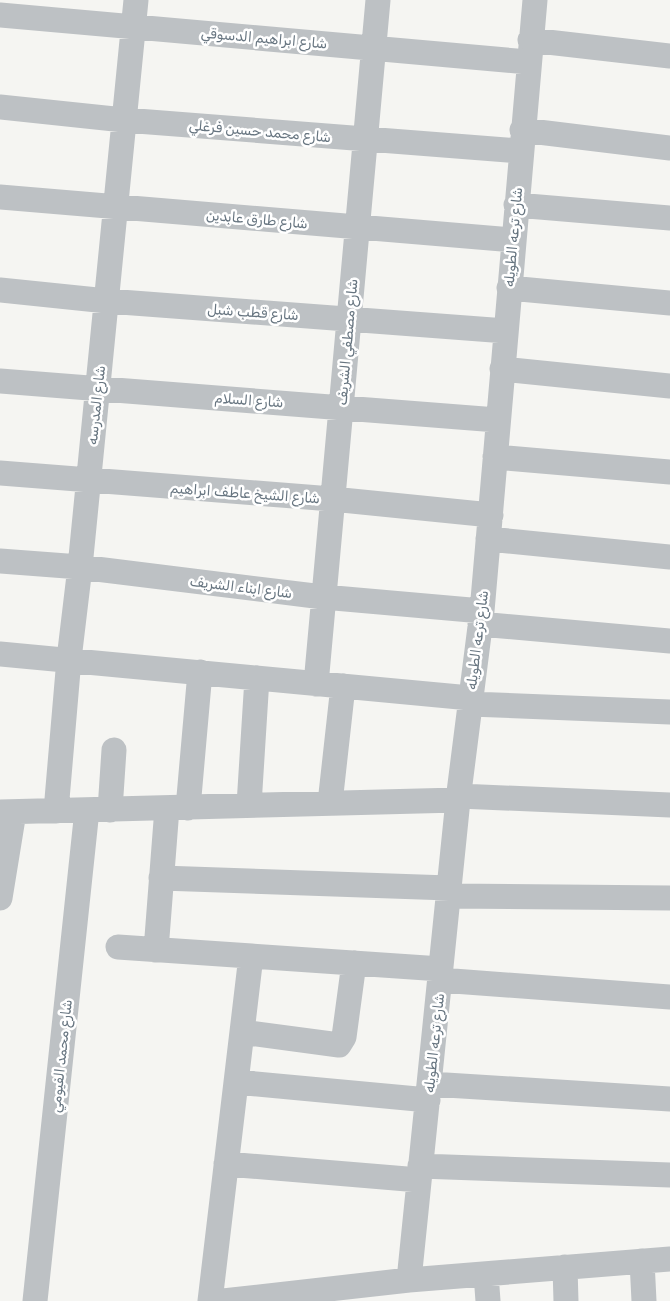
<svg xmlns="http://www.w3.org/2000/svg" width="670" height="1301" font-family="Rubik,'Noto Naskh Arabic',sans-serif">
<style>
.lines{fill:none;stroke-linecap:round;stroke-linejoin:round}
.minor{stroke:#bdc1c4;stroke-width:25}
.labels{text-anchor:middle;stroke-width:5;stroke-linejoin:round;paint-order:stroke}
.street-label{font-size:14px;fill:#677580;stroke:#fff}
</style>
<rect width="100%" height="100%" fill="#f5f5f2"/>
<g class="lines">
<!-- minor -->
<path class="minor" d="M0,15L528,62
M530,40L670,56
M0,107L124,120L520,151
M522,130L670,148
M0,197L513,240
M516,205L670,218
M509,288L670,303
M0,290L107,301L506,331
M502,369L670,386
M0,381L497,420
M495,457L670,472
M0,473L332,499L491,515
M488,539L670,557
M0,561L80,567L323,597L482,611
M480,624L670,641
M0,654L470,698
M316,684L378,0
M470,704L670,712
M459,796L670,805
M330,803L343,686
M249,805L257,678
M188,808L200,672
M110,810L114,750
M56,811L69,659L80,567L136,0
M0,812L458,800
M161,878L449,888
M449,896L670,898
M0,898L14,812
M118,947L441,969
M156,950L167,808
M440,980L670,997
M242,1032L339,1045L344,1037L354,963
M236,1082L428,1100
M430,1084L670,1099
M226,1164L419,1180
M420,1166L670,1175
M642,1261L644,1301
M565,1267L566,1301
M486,1274L488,1301
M409,1280L458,800L482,611L535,0
M35,1301L87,810
M210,1301L251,956
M223,1301L409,1280L670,1259"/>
</g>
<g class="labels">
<!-- street labels -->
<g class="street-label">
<text transform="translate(264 38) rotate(5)" y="5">شارع ابراهيم الدسوقي</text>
<text transform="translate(260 131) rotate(5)" y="5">شارع محمد حسين فرغلي</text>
<text transform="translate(257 219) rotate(5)" y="5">شارع طارق عابدين</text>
<text transform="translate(513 237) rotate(-85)" y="5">شارع ترعه الطويله</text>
<text transform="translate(253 312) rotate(4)" y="5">شارع قطب شبل</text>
<text transform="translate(347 342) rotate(-85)" y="5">شارع مصطفي الشريف</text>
<text transform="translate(249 400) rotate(4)" y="5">شارع السلام</text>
<text transform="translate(96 405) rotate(-84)" y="5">شارع المدرسه</text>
<text transform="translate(245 493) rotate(4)" y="5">شارع الشيخ عاطف ابراهيم</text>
<text transform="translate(241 587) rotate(7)" y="5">شارع ابناء الشريف</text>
<text transform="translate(477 640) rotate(-83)" y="5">شارع ترعه الطويله</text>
<text transform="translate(434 1043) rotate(-84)" y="5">شارع ترعه الطويله</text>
<text transform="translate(61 1056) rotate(-84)" y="5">شارع محمد الفيومي</text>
</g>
</g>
</svg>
